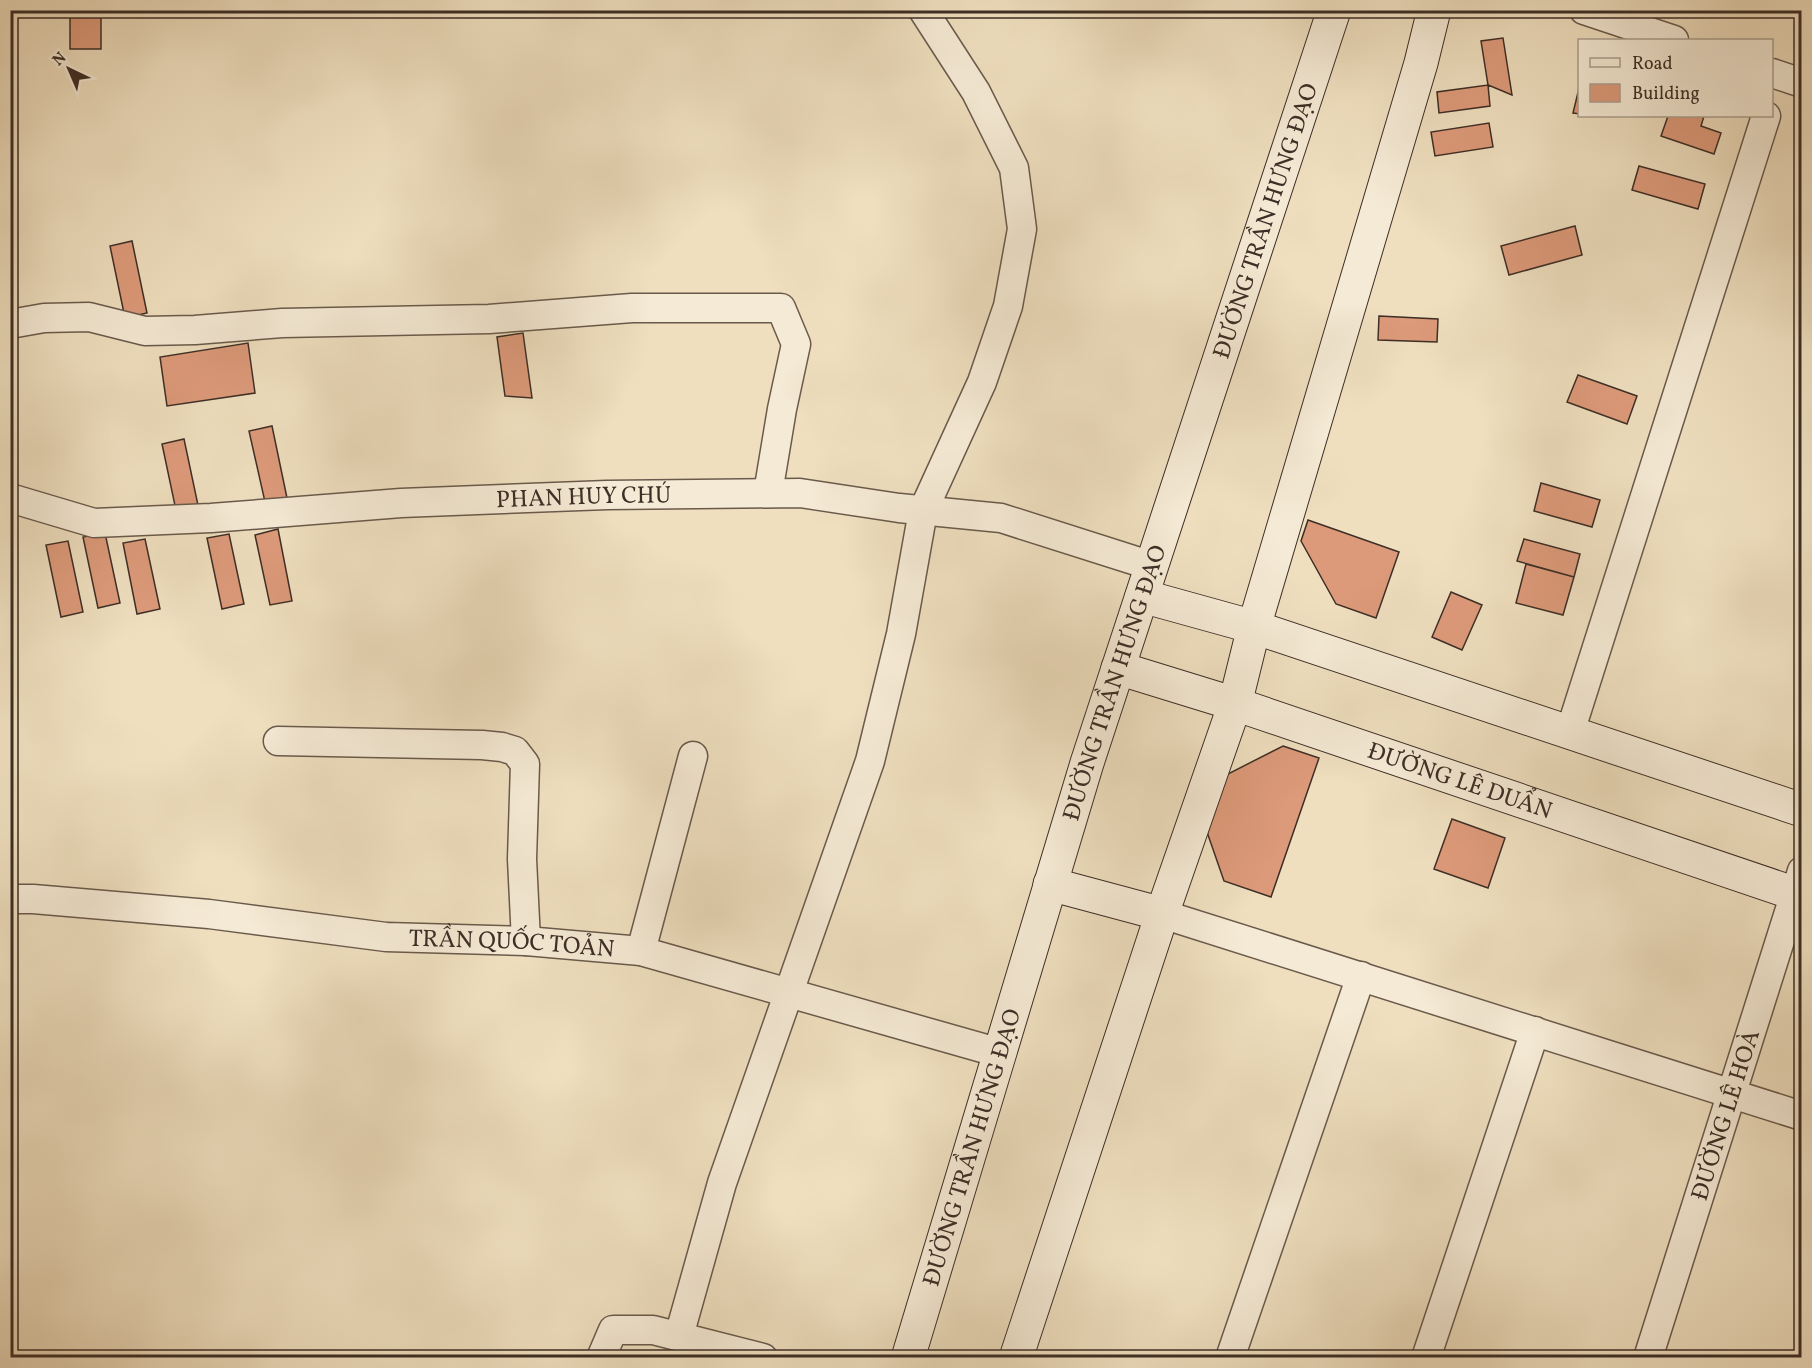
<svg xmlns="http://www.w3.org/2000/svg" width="1812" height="1368" font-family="Vollkorn,serif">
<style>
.building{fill:#dd9a7a;stroke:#3d2e26;stroke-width:1.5}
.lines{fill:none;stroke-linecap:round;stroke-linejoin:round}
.street-casing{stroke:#6a5a4c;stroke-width:31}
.secondary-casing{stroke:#3d2e26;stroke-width:35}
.street{stroke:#f5ead5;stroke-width:28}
.secondary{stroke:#f5ead5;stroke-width:33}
.labels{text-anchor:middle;stroke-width:6;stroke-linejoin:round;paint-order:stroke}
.street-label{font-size:24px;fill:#3d2e26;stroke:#f5ead5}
</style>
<rect width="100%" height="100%" fill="#efdfbf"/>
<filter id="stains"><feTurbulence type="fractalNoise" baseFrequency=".00333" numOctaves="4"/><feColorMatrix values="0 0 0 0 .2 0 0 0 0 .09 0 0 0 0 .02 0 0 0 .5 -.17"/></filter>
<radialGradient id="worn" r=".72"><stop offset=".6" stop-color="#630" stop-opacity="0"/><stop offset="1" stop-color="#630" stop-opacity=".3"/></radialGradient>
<!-- building -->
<path class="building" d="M70,10H101V49H70Z
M1503,38L1512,95L1488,85L1481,41Z
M1580,84V114L1573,113Z
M1488,85L1490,106L1439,113L1437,92Z
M1668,116H1704L1701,126L1721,133L1714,154L1661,136Z
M1489,123L1493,147L1435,156L1431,132Z
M1639,166L1705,184L1698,209L1632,190Z
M1575,226L1582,255L1509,275L1501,246Z
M132,241L147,313L125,318L110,246Z
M1379,316L1438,319L1437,342L1378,340Z
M523,333L532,398L505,396L497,337Z
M248,343L255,393L167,406L160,357Z
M1578,375L1637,396L1627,424L1567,402Z
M272,426L287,498L265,502L249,431Z
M184,439L199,510L177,515L162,444Z
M1541,483L1600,500L1592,527L1534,511Z
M1308,520L1399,552L1376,618L1336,604L1301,541Z
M278,529L292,601L270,605L255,535Z
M105,533L120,603L98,608L83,537Z
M229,534L244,604L222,609L207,538Z
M145,539L160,609L137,614L123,543Z
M1524,539L1580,554L1574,577L1517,561Z
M68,541L83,612L61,617L46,545Z
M1526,564L1574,577L1563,615L1516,603Z
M1451,592L1482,605L1462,650L1432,637Z
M1283,746L1319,758L1271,897L1224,881L1207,832L1224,776Z
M1452,819L1505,838L1488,888L1434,869Z"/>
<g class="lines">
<!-- street casing -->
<g class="street-casing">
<g id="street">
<path d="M1584,10L1674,40"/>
<path d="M1772,73L1802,83"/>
<path d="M10,324L44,318L89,317L145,331L195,330L282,323L489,319L632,308H781L796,344L782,409L768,493"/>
<path id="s1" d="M10,498L94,523L211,518L401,503L607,495L800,493L899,508L1001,518L1152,566"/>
<path d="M1570,732L1766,116"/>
<path d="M278,741L482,745L502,747L515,751L525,764L522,859L526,941"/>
<path id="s2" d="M10,899H33L209,914L386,937L526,941L641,951L1000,1053"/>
<path d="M1162,914L1802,1116"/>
<path d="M641,951L693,756"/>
<path d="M679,1336L722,1183L870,761L901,634L923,511L982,382L1008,306L1022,229L1014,168L976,92L923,10"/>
<path d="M601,1358L613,1330H653L763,1358"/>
<path d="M1230,1358L1361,976"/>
<path d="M1426,1358L1535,1031"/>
<path id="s3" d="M1648,1358L1802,871"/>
</g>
</g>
<!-- secondary casing -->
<g class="secondary-casing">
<g id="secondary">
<path d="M1142,596L1254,627L1802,810"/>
<path id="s4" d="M1118,668L1235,704L1802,896"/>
<path d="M1050,884L1162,914"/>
<path id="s5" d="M908,1358L1087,763L1334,10"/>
<path d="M1016,1358L1162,914L1235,704L1254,627L1421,63L1434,10"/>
</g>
</g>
<!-- street -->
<use href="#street" class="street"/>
<!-- secondary -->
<use href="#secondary" class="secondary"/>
</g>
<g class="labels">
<!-- street labels -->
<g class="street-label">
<text dy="8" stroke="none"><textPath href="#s5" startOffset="1192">ĐƯỜNG TRẦN HƯNG ĐẠO</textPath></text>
<text dy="8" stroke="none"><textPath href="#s1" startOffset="578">PHAN HUY CHÚ</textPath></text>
<text dy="8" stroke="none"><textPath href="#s5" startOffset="706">ĐƯỜNG TRẦN HƯNG ĐẠO</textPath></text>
<text dy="8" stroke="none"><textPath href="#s4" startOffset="360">ĐƯỜNG LÊ DUẨN</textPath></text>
<text dy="8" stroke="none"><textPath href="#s2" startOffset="504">TRẦN QUỐC TOẢN</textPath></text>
<text dy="8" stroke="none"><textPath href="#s3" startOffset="255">ĐƯỜNG LÊ HOÀ</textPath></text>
<text dy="8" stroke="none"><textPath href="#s5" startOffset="220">ĐƯỜNG TRẦN HƯNG ĐẠO</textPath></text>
</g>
</g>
<!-- margin -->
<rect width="1812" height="1368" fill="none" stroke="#efdfbf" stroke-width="36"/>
<rect x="12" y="12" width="1788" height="1344" fill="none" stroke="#3d2e26" stroke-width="3"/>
<rect x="18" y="18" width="1776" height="1332" fill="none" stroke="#3d2e26" stroke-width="1.5"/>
<!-- legend -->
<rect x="1578" y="39" width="195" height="78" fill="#f5ead5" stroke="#ab9f8f" stroke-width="1.5"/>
<rect x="1590" y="58" width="30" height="9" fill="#f5ead5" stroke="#ab9f8f" stroke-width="1.5"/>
<text x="1632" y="69" font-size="18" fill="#3d2e26">Road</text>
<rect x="1590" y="84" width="30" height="18" fill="#dd9a7a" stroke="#ab9f8f" stroke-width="1.5"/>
<text x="1632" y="99" font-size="18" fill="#3d2e26">Building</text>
<!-- north arrow -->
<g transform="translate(69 69) rotate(316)" stroke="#f5ead5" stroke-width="4.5" paint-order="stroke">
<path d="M0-4.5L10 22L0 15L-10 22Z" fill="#3d2e26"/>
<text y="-9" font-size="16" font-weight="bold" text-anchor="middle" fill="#3d2e26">N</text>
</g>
<rect width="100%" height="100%" filter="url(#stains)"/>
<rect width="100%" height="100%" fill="url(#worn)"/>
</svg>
